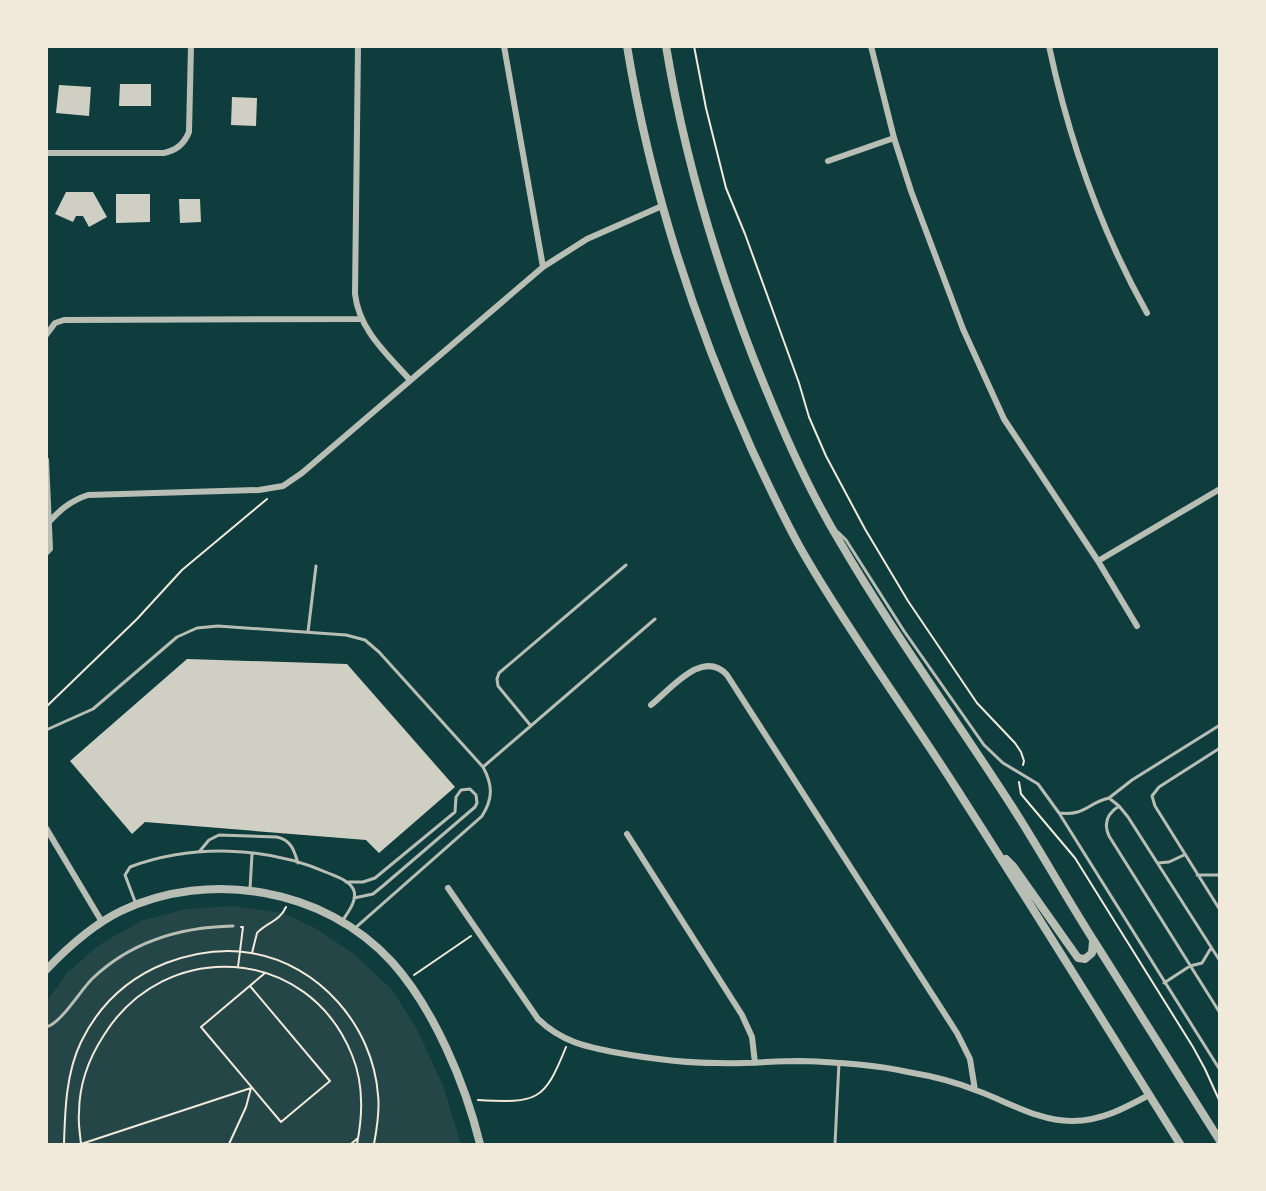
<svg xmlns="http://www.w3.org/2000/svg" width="1266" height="1191" font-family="Karla,sans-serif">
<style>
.green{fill:#244646}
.building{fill:#cfcfc3}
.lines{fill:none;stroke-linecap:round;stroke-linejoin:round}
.path{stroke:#f1e9da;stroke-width:2}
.service{stroke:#b8beb3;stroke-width:3}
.minor{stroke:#b8beb3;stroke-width:6}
.tertiary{stroke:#b8beb3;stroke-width:8}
</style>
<rect width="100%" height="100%" fill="#0f3d3e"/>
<!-- green -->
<path class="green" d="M232,906L283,913L317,929L354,954L392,990L418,1031L443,1086L461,1144H47V1001L67,973L99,945L141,921L186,909Z"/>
<!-- building -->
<path class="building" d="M120,84H151V106H119Z
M59,85L91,87L89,116L56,113Z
M232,97L257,98L256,126L231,125Z
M66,192H93L107,217L89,227L83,216H76L73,222L55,214Z
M116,194H150V222L116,223Z
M179,199H200L201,222L180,223Z
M187,659L347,664L455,787L379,853L366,840L145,822L132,834L70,761Z"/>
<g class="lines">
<!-- path -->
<path class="path" d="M694,46L706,108L726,188L745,234L799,383L809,417L826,456L865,529L908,601L977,703L1015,743L1021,752L1024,761L1023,765
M46,707L137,619L182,570L267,499
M1019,782L1021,794L1075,858L1193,1047L1205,1069L1220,1102
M252,953L257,933C266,923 280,921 286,907
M238,967L243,927H241
M414,975L471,936
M250,986L330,1081L281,1122L201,1027L265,973
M478,1100C537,1103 544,1102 566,1047
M64,1144C65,1110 66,1073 81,1042C99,1005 128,978 166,963C193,953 222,948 251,953C319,964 373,1026 378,1095C380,1111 377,1128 374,1144
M81,1144C80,1134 78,1123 79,1113C79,1085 89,1058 104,1035C165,937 308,945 352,1055C364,1084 363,1114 357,1144
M81,1144L251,1088L246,1107L229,1144
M351,1144L358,1138"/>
<!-- service -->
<path class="service" d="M838,532L846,540L904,631L984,745L1003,763L1038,784L1059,813L1220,1070
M308,632L316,566
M531,726L498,686L497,679L499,673L626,565
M46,730L93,709L177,637L197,628L218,626L346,635L365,640L379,652L483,767C493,785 493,799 482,816L355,928
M1220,748L1159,787L1152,796L1155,806L1220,910
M483,767L655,619
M1109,798L1132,780L1220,725
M1119,806C1108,813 1103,823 1109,836L1220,1013
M1059,813C1086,816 1087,803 1109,798L1119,806L1128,817L1220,961
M199,852L209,840L219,835L277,837C291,840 294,850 298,863
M1158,863L1169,862L1184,855
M1197,875H1220
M346,882H363L375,878L455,812L456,797L461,790L470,789L476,795L477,803L475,807L384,885L373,894L354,898
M250,889L252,854
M136,904L125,875L130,867C192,844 267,846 328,873C337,877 351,881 354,891C357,901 348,912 343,920
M1164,983L1190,966L1202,963L1211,948
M46,1027C61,1024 81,989 93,978C132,941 181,927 233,926
M835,1144L839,1062"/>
<!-- minor -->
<path class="minor" d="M358,46L355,294C359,330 387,354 410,380
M504,46L543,267
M871,46L894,138L911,191L963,329L1004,419L1098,561
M1049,46C1069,140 1100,229 1147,313
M46,153H164C177,150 184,144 189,132L191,46
M828,161L894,138
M46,335L55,323L64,320L360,319
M46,460L50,549L46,553
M48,523C60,510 70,501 88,495L259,490L283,486L302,473L543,267L587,239L662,206
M1137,626L1098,561L1220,489
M651,705C671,689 703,648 727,675L957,1033L970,1059L975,1090
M46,828L102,922
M627,834L742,1015L752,1037L755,1063
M448,888L538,1019C562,1042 586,1047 619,1053C652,1059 685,1063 718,1063C746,1064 773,1061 800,1061C836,1062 873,1064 908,1072C932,1076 956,1082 978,1091C1008,1102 1041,1122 1073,1121C1101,1121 1125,1108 1149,1095"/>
<!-- tertiary -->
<path class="tertiary" d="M627,46C650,186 694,322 752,450C769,486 785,522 805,556C852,637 908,712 958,791C1033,908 1106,1026 1180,1144
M666,46C684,155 713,254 753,357C778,420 805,484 840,542C893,633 956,719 1013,808C1041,852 1066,897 1094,941C1136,1007 1178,1074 1220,1141
M1006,859L1013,866L1078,958L1085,959L1092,953L1093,941
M46,970C68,947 92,925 121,911C209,869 325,888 392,962C434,1009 465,1083 480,1144"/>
</g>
<!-- border -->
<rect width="1266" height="1191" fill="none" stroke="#f1e9da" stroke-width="96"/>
</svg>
